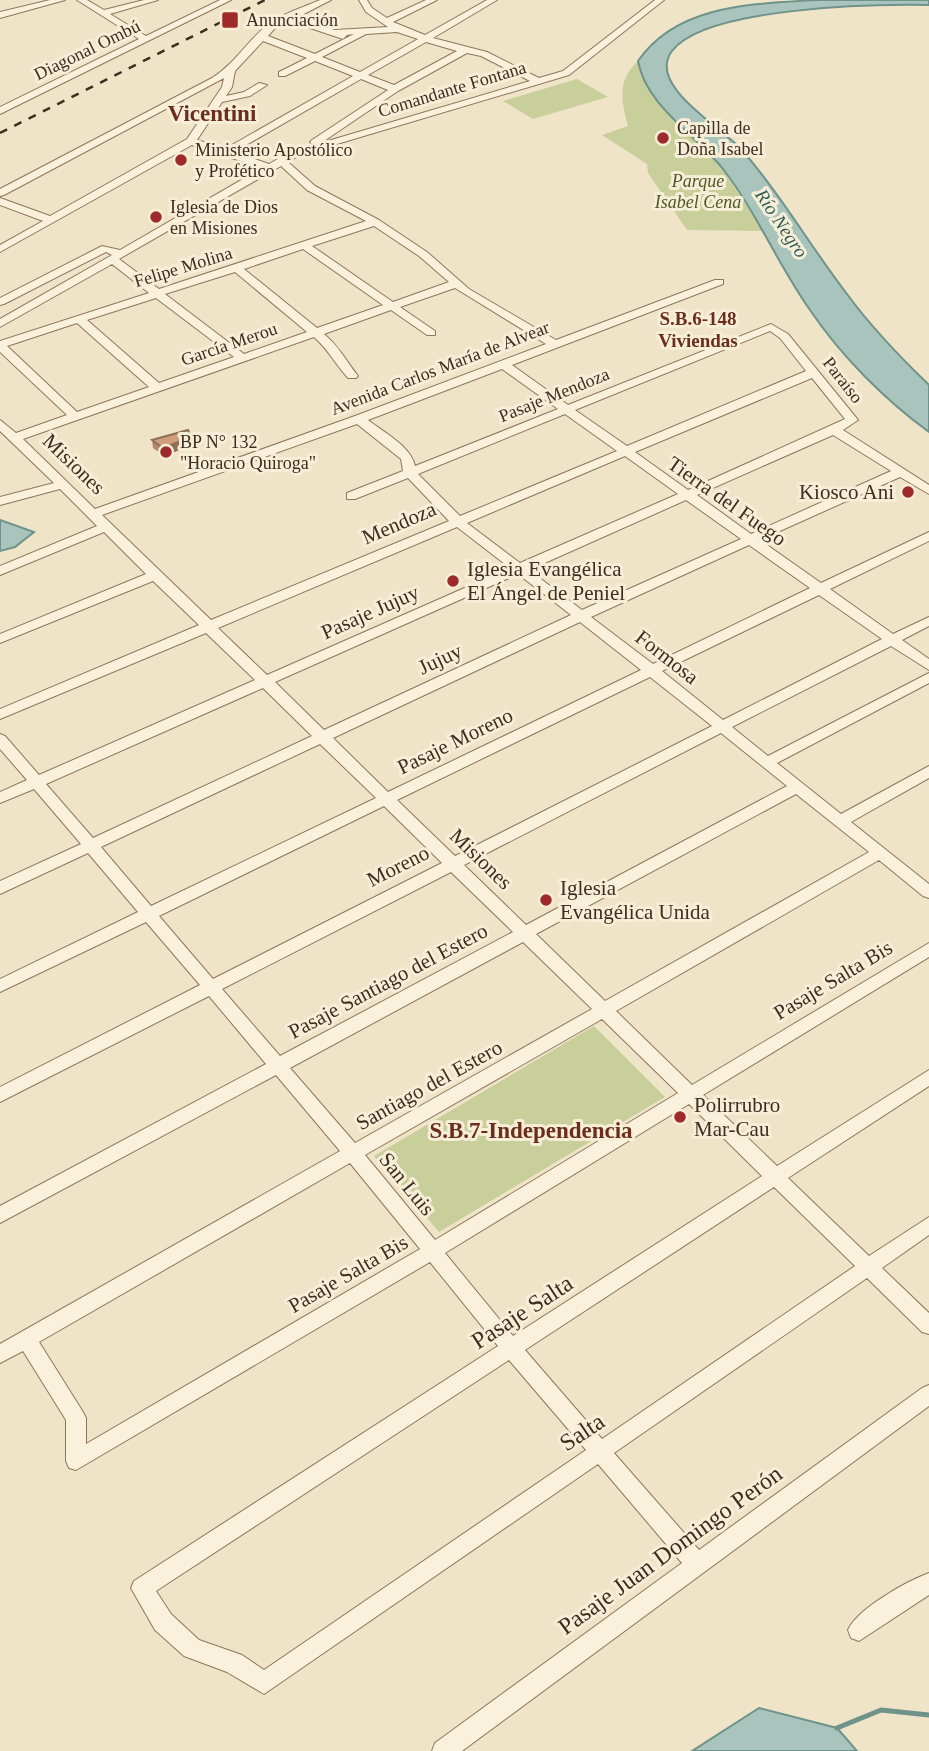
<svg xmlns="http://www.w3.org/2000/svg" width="929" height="1751" font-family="'Times New Roman',serif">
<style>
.green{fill:#c9cf9b}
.water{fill:#a9c4bc;stroke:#6f938a;stroke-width:2}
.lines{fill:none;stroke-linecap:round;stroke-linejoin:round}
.stream{stroke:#6f938a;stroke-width:5}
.minor-casing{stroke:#8d765c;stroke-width:2}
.minor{fill:#faf1dc;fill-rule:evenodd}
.rail{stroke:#3d2e20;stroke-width:2.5;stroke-dasharray:8 8;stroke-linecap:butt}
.wall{fill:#b2896c}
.shaded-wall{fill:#916f58}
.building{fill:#cf9f7d;stroke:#916f58;stroke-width:2}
.poi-dot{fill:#9e2a2b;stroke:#f7eed8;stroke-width:2.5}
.labels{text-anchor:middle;stroke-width:6;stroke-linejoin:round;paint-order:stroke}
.far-poi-label{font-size:18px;fill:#3d2e20;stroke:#f7eed8;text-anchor:start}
.far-street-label{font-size:18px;fill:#3d2e20;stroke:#f7eed8}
.far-park-label{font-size:18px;font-style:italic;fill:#4d5a26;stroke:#f7eed8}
.far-water-label{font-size:19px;font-style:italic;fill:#2f5d5a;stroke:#f7eed8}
.far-neighbourhood-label{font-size:19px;font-weight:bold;fill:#6b2e1e;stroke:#f7eed8}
.street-label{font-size:21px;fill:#3d2e20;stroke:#f7eed8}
.poi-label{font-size:21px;fill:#3d2e20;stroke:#f7eed8;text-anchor:start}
.far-district-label{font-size:23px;font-weight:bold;fill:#6b2e1e;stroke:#f7eed8}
.neighbourhood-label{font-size:23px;font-weight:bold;fill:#6b2e1e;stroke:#f7eed8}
.near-street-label{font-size:24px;fill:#3d2e20;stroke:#f7eed8}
</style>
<rect width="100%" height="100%" fill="#f0e4c8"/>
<!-- green -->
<path class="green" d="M638,61L640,74L722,168L763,231L687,230L648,173L647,164L602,135L628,126C621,101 617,80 638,61Z
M577,79L608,97L533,119L503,101Z
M594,1026L665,1097L439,1232L374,1156Z"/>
<!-- water -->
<path class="water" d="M816,0H929V5C875,4 705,7 672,51C646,85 722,128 740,148C780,193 810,246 847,294C871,327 899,356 929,385V432C885,400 841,356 810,310C778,265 757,213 723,169C696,135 646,106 638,61C677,4 753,4 816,0Z
M0,520L34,532L15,547L0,551Z
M759,1708L837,1728L857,1751H692Z"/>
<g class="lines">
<!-- stream -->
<path class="stream" d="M837,1728L881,1710L929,1715"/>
<!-- minor casing -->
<g class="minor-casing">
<path id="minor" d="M50,0H65L0,18V12Z
M77,0H87L104,10L144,0H158L110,14L146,36L220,0H231L0,114V107L139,39Z
M320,0H331L296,18L335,30L388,27L366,12L359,0H367L372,8L387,18L426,0H437L393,22L425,35L487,0H497L433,38L487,52L539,78L563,71L655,0H664L569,75L300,155L288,162L315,186L379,220L427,252L469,289L556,340L715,280H723V284L512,365L568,405L771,324L788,334L858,420L843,430L929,485V494L900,477L760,540L821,583L929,532V541L830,589L893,634L929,617V626L902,640L929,659V670L891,646L732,727L768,756L929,673V683L777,763L841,814L929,766V778L851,822L929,884V898L923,896L879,860L616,1011L692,1085L929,943V957L703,1095L777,1166L929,1070V1086L788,1178L869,1256L929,1217V1235L882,1268L929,1313V1334L922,1332L867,1278L614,1453L699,1550L922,1388L929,1385V1406L462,1751H432L435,1743L682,1563L598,1464L264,1694L227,1672L184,1656L155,1630L131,1588L134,1581L498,1346L430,1262L76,1470L69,1468L66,1461V1420L23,1351L0,1363V1344L340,1151L276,1075L0,1223V1206L266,1064L209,996L0,1102V1087L200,985L146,922L0,992V979L138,912L88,853L0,894V881L81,844L34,789L0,803V792L27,780L0,749V734L5,736L39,775L255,680L206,633L0,719V709L199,625L153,581L0,643V634L146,574L104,532L0,575V566L97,526L60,489L0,505V497L54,483L0,431V420L16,433L67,415L0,352V341L149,293L112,264L0,327V319L112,255L106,252L4,304L0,305V298L102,246L120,250L262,168L192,145L0,252V245L43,221L0,205V198L50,216L187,139L222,87L224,78L4,195L0,196V189L212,78C236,63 249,38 270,23C284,13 304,7 320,0ZM289,21L343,39L347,35L354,34L315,54L268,36L276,27ZM397,32L418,39L360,72L322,57L366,34ZM263,41L307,58L279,72V76H285L315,61L353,76L225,149L197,140L222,102L250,96L267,85L259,83L244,92L226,96L232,87L235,71ZM426,42L457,51L394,85L368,75ZM467,53L481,56L530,81L321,143L398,91ZM361,79L388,90L312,140L310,142L314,145L292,151L269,164L234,152ZM281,166L307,190L366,221L159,289L119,259ZM374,226L419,256L449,282L393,302L312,246ZM303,249L383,305L317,328L244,269ZM235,272L307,332L244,354L165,294ZM455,288L546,344L355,416L95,509L23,439L314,337C329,350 335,364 348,378H356L358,376C346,361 339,346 324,334L391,310L427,335H435V331L400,307ZM156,298L234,357L159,383L87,320ZM77,323L149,387L77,412L7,346ZM770,331L780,338L806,371L627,446L575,410ZM502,369L558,409L415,466C411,446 383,432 368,420ZM812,378L845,419L688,490L635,452ZM565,414L617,451L460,516L418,474ZM357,424L401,459L403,471L347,493V499H355L408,478L449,521L211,620L102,515ZM833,435L891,471L751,534L697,495ZM625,456L678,494L520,563L467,523ZM686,500L741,539L582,610L529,570ZM457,527L510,568L267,675L218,628ZM749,545L810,588L653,664L591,617ZM518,574L571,615L324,730L275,682ZM819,595L882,639L723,720L662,671ZM580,622L641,670L388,792L333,738ZM650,677L712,726L455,856L397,800ZM263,688L312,736L93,838L46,784ZM721,733L787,786L526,925L464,865ZM320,744L376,798L151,906L101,847ZM796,794L869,852L605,1001L536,934ZM384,806L442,863L213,979L159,916ZM451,872L513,932L280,1056L222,989ZM523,942L592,1009L355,1143L290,1068ZM602,1019L678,1093L435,1240L365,1155ZM689,1104L762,1176L513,1336L445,1253ZM350,1163L420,1249L86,1444V1418L83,1412L39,1342ZM774,1187L855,1266L602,1439L525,1350ZM509,1360L586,1450L264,1670L242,1655L199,1640L171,1614L156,1591Z
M929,1573V1595L859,1641L851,1638L848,1630C857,1609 907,1581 929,1573Z"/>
</g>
<!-- minor -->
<use href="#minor" class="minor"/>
<!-- rail -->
<path class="rail" d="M0,133L265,0"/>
</g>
<!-- wall -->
<path class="wall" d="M191,437L192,445L164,456L153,448L152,440Z"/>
<!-- shaded-wall -->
<path class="shaded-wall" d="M191,437L192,445L164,456L163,448Z"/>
<!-- building -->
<path class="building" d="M188,430L191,437L163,448L152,440Z"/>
<!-- markers -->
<g class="poi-dot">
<rect x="221" y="11" width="18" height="18" rx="3.5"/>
<circle cx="663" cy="138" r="7"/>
<circle cx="181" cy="160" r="7"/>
<circle cx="156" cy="217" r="7"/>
<circle cx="166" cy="452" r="7"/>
<circle cx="908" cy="492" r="7"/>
<circle cx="453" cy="581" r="7"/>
<circle cx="546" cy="900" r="7"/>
<circle cx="680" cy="1117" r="7"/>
</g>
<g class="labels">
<!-- far-poi labels -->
<g class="far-poi-label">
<text x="246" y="26">Anunciación</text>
<text x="677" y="134">Capilla de<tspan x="677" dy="21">Doña Isabel</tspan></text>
<text x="195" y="156">Ministerio Apostólico<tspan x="195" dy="21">y Profético</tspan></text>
<text x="170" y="213">Iglesia de Dios<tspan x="170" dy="21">en Misiones</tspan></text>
<text x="180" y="448">BP N° 132<tspan x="180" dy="21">"Horacio Quiroga"</tspan></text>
</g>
<!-- far-street labels -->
<g class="far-street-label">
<text transform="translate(87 50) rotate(-26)" y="6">Diagonal Ombú</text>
<text transform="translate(452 89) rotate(-17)" y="6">Comandante Fontana</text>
<text transform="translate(183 267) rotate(-17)" y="6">Felipe Molina</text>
<text transform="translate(229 344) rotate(-19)" y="6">García Merou</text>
<text transform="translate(440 368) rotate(-21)" y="6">Avenida Carlos María de Alvear</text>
<text transform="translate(843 380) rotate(52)" y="6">Paraíso</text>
<text transform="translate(554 395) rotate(-22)" y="6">Pasaje Mendoza</text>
</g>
<!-- far-park labels -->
<g class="far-park-label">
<text x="698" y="187">Parque<tspan x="698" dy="21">Isabel Cena</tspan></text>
</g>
<!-- far-water labels -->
<g class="far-water-label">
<text transform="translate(782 223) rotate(56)" y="7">Río Negro</text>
</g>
<!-- far-neighbourhood labels -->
<g class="far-neighbourhood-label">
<text x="698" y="325">S.B.6-148<tspan x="698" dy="22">Viviendas</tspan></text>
</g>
<!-- street labels -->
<g class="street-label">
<text transform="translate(74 464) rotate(44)" y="7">Misiones</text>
<text transform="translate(727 501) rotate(35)" y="7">Tierra del Fuego</text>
<text transform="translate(399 523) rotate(-23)" y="7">Mendoza</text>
<text transform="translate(370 612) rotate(-24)" y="7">Pasaje Jujuy</text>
<text transform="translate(667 657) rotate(38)" y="7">Formosa</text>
<text transform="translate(440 659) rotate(-25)" y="7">Jujuy</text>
<text transform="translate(455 741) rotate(-26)" y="7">Pasaje Moreno</text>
<text transform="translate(481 859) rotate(44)" y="7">Misiones</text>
<text transform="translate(398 866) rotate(-27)" y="7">Moreno</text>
<text transform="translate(833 980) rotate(-31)" y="7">Pasaje Salta Bis</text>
<text transform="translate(388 981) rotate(-28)" y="7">Pasaje Santiago del Estero</text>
<text transform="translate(429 1085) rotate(-29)" y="7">Santiago del Estero</text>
<text transform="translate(407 1184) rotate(51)" y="7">San Luis</text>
<text transform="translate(348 1274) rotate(-30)" y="7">Pasaje Salta Bis</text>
</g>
<!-- poi labels -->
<g class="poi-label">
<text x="894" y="499" text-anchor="end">Kiosco Ani</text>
<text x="467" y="576">Iglesia Evangélica<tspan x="467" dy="24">El Ángel de Peniel</tspan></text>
<text x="560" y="895">Iglesia<tspan x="560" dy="24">Evangélica Unida</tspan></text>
<text x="694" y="1112">Polirrubro<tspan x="694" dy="24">Mar-Cau</tspan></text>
</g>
<!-- far-district labels -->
<g class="far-district-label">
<text x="212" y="121">Vicentini</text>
</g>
<!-- neighbourhood labels -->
<g class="neighbourhood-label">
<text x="531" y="1138">S.B.7-Independencia</text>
</g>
<!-- near-street labels -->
<g class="near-street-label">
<text transform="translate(522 1312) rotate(-33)" y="8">Pasaje Salta</text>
<text transform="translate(582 1432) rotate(-34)" y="8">Salta</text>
<text transform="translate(670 1550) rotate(-36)" y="8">Pasaje Juan Domingo Perón</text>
</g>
</g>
</svg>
